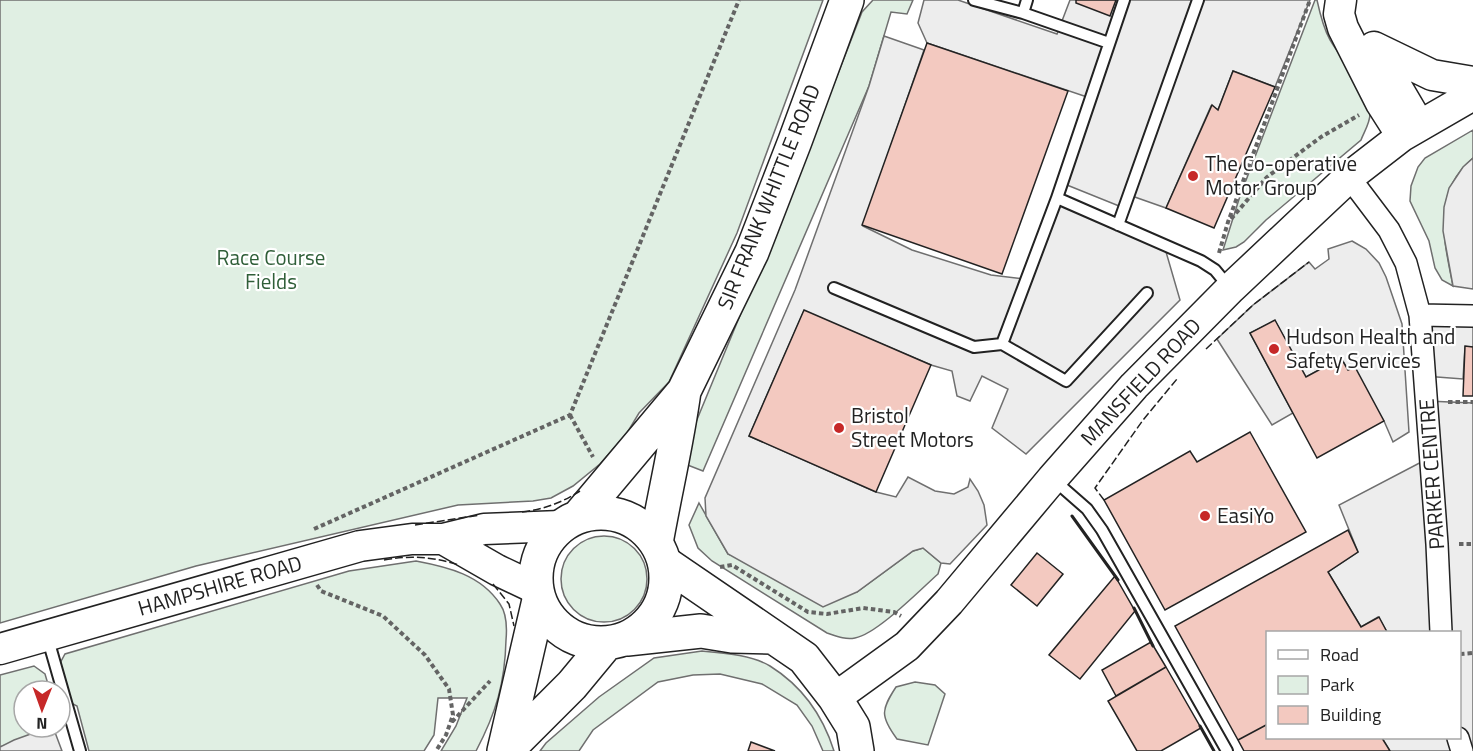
<svg xmlns="http://www.w3.org/2000/svg" width="1473" height="751" font-family="'Titillium Web',sans-serif">
<style>
.green{fill:#e0efe3;stroke:#6f6f6f;stroke-width:1.5}
.parking{fill:#ededed;stroke:#6f6f6f;stroke-width:1.5}
.building{fill:#f3c9c0;stroke:#222;stroke-width:1.5}
.lines{fill:none;stroke-linecap:round;stroke-linejoin:round}
.lane-casing{stroke:#222;stroke-width:14}
.street-casing{stroke:#222;stroke-width:24}
.secondary-casing{stroke:#222;stroke-width:33}
.primary-casing{stroke:#222;stroke-width:36}
.highway-casing{stroke:#222;stroke-width:36}
.path{stroke:#646464;stroke-width:4;stroke-dasharray:4.5 3;stroke-linecap:butt}
.lane{stroke:#fff;stroke-width:10}
.street{stroke:#fff;stroke-width:21}
.secondary{stroke:#fff;stroke-width:30}
.primary{stroke:#fff;stroke-width:33}
.highway{stroke:#fff;stroke-width:33}
.fence{stroke:#222;stroke-width:1.5;stroke-dasharray:8 3;stroke-linecap:butt}
.wall{stroke:#222;stroke-width:3}
.poi-dot{fill:#c62828;stroke:#fff;stroke-width:2}
.labels{text-anchor:middle;stroke-width:4.5;stroke-linejoin:round;paint-order:stroke}
.poi-label{font-size:21px;fill:#222;stroke:#fff;text-anchor:start}
.street-label{font-size:21px;fill:#222;stroke:#fff}
.park-label{font-size:21px;fill:#2f5e38;stroke:#fff}
</style>
<rect width="100%" height="100%" fill="#fff"/>
<!-- green -->
<path class="green" d="M0,0H823L737,233L669,382L639,413L627,433L600,464L573,486L551,498L533,501L458,505L196,566L0,623Z
M873,0H913L907,14L891,12L869,86L703,471L685,464L696,422L805,158L862,12Z
M1315,0H1317C1320,14 1323,27 1330,40C1342,61 1370,89 1370,114C1370,123 1364,132 1361,140L1266,220L1244,242L1236,247L1223,250L1240,196Z
M1473,130V158C1431,193 1444,240 1453,286L1442,280L1435,268L1429,241L1410,201L1411,186L1418,167L1425,158Z
M699,503L728,554L857,592L913,551L923,548L941,563L938,574C920,590 877,634 855,638C845,640 836,636 827,633L712,561L698,548L689,525Z
M561 579a43 43 0 1 1 86 0a43 43 0 1 1-86 0Z
M416,561C448,567 481,575 500,604C507,614 507,629 506,640C505,683 496,713 476,751H441L456,726L467,698H438L434,735L424,751H89L77,706L69,702L59,665L65,654L349,571Z
M702,651C723,653 752,655 770,666C802,686 823,716 834,751H823L812,726L797,705L762,684L720,674L693,675L658,682L593,730L579,751H540L546,743L599,697L654,658Z
M34,666L45,674L50,691H24V727H50L0,747V675Z
M915,682L935,685L945,694L928,745L897,739C880,716 881,710 896,687Z"/>
<!-- parking -->
<path class="parking" d="M924,0H958L1057,34L1070,0H1310L1275,87L1233,71L1218,110L1211,106L1166,208L1129,195L1124,208L1062,183L1090,98L927,43L918,23Z
M884,36L924,50L863,226L912,250L991,275L1024,279L1057,198L1164,245L1180,300L1026,454L992,428L1008,389L982,376L970,401L957,396L952,371L931,365L804,311L749,436L876,492L896,497L908,477L935,491L954,494L968,487L970,479L978,491L984,505L987,525L950,564L941,563L923,548L913,551L857,592L823,607L728,554L706,516L705,498L795,290L869,86Z
M1473,158V289L1453,286L1443,231L1444,207L1449,188L1463,167Z
M1352,241L1366,249L1379,263L1386,277L1402,324L1409,432L1393,442L1384,421L1348,370L1341,358L1306,377L1275,321L1250,333L1293,413L1272,425L1217,339L1253,305L1309,262L1315,269L1329,259L1328,249Z
M1420,315L1473,316V347H1465L1463,379L1424,376Z
M1427,401L1473,403V751H1390L1382,738H1460V632H1387L1378,617L1361,627L1328,572L1358,552L1339,505L1431,457Z
M50,727H53L62,751H0V747L14,740Z"/>
<!-- building -->
<path class="building" d="M1076,0H1116L1110,16L1076,3Z
M927,43L1068,91L1002,274L862,225Z
M1233,71L1275,87L1214,228L1166,208L1212,105L1218,110Z
M804,310L931,365L876,492L749,436Z
M1275,320L1306,377L1341,358L1348,370L1355,367L1384,421L1317,458L1250,333Z
M1465,346L1473,347V396H1463Z
M1250,432L1306,532L1165,610L1104,500L1190,451L1197,462Z
M1348,530L1358,552L1328,572L1361,627L1379,617L1387,632H1268V724L1238,740L1175,626Z
M1037,553L1063,574L1037,606L1011,585Z
M1115,576L1135,611L1080,679L1049,655Z
M1151,642L1166,667L1116,696L1102,670Z
M1166,667L1201,728L1161,751H1137L1108,701Z
M1268,724V738H1382L1390,751H1244L1238,740Z
M751,742L775,751H748Z"/>
<g class="lines">
<!-- lane casing -->
<g class="lane-casing">
<path id="lane" d="M974,0L1023,13L1027,0
M1124,0L1057,198L1201,261L1215,270L1229,287
M1023,13L1109,43
M1118,225L1198,0
M834,288L974,347L1002,344L1057,198
M1002,344L1066,381L1147,293
M1055,481L1087,509L1102,530L1227,751
M47,636L80,751"/>
</g>
<!-- street casing -->
<g class="street-casing">
<path id="street" d="M1349,177L1389,230L1406,263L1420,315L1437,544L1441,632
M1420,315L1473,316
M1458,738L1462,751"/>
</g>
<!-- secondary casing -->
<g class="secondary-casing">
<path id="secondary" d="M1341,0L1339,14L1343,28L1381,103L1402,136
M1374,47L1432,75L1473,82
M1375,50L1419,125
M443,539L497,570L535,588
M0,649L360,546L412,539H443L484,529L561,526
M835,698L907,646L949,602L1052,479L1134,386L1231,288L1349,177L1402,136L1473,95"/>
</g>
<!-- primary casing -->
<g class="primary-casing">
<path id="primary" d="M665,563L804,658L835,698L853,727L857,751
M627,639L701,631L732,636L772,637"/>
</g>
<!-- highway casing -->
<g class="highway-casing">
<path id="highway" d="M536 578a65 65 0 1 1 130 0a65 65 0 1 1-130 0Z
M579,516L684,391L752,252L795,141L847,0
M656,543C665,492 677,442 684,391
M504,751L539,600
M506,751L572,685L606,644"/>
</g>
<!-- path -->
<path class="path" d="M1231,219L1267,177L1321,137L1359,115
M1219,253L1228,222L1310,0
M1448,402H1473
M570,415L593,457
M314,529L570,415L739,0
M1459,544H1473
M720,567L732,565L808,612L827,614L863,608L894,612L901,616
M317,585L321,591L383,616L425,655L449,689L453,715L446,735L436,751
M1460,654L1473,653
M452,722L490,681"/>
<!-- lane -->
<use href="#lane" class="lane"/>
<!-- street -->
<use href="#street" class="street"/>
<!-- secondary -->
<use href="#secondary" class="secondary"/>
<!-- primary -->
<use href="#primary" class="primary"/>
<!-- highway -->
<use href="#highway" class="highway"/>
<!-- fence -->
<path class="fence" d="M1206,349L1253,305L1309,262
M1104,500L1095,488L1143,420L1177,379
M522,512C545,509 561,503 580,491
M415,525L480,515
M384,560C411,555 434,557 459,565
M493,584L509,604L514,626"/>
<!-- wall -->
<path class="wall" d="M1072,516L1118,580
M1134,608L1153,646
M1200,726L1214,751"/>
</g>
<!-- markers -->
<g class="poi-dot">
<circle cx="1193" cy="176" r="6"/>
<circle cx="1274" cy="349" r="6"/>
<circle cx="839" cy="428" r="6"/>
<circle cx="1205" cy="516" r="6"/>
</g>
<g class="labels">
<!-- poi labels -->
<g class="poi-label">
<text x="1205" y="171">The Co-operative<tspan x="1205" dy="24">Motor Group</tspan></text>
<text x="1286" y="344">Hudson Health and<tspan x="1286" dy="24">Safety Services</tspan></text>
<text x="851" y="423">Bristol<tspan x="851" dy="24">Street Motors</tspan></text>
<text x="1217" y="523">EasiYo</text>
</g>
<!-- street labels -->
<g class="street-label">
<text transform="translate(769 197) rotate(-68)" y="7">SIR FRANK WHITTLE ROAD</text>
<text transform="translate(1141 382) rotate(-47)" y="7">MANSFIELD ROAD</text>
<text transform="translate(1432 474) rotate(-94)" y="7">PARKER CENTRE</text>
<text transform="translate(220 586) rotate(-16)" y="7">HAMPSHIRE ROAD</text>
</g>
<!-- park labels -->
<g class="park-label">
<text x="271" y="265">Race Course<tspan x="271" dy="24">Fields</tspan></text>
</g>
</g>
<!-- legend -->
<rect x="1266" y="631" width="195" height="108" fill="#ffffff" stroke="#a7a7a7" stroke-width="1.5"/>
<rect x="1278" y="650" width="30" height="9" fill="#ffffff" stroke="#a7a7a7" stroke-width="1.5"/>
<text x="1320" y="661" font-size="18" fill="#222222">Road</text>
<rect x="1278" y="676" width="30" height="18" fill="#e0efe3" stroke="#a7a7a7" stroke-width="1.5"/>
<text x="1320" y="691" font-size="18" fill="#222222">Park</text>
<rect x="1278" y="706" width="30" height="18" fill="#f3c9c0" stroke="#a7a7a7" stroke-width="1.5"/>
<text x="1320" y="721" font-size="18" fill="#222222">Building</text>
<!-- north arrow -->
<g transform="translate(42 709) rotate(181)"><circle r="28" fill="#ffffff" stroke="#a7a7a7" stroke-width="1.5"/>
<path d="M0-4.5L10 22L0 15L-10 22Z" fill="#c62828"/>
<text y="-9" font-size="16" font-weight="bold" text-anchor="middle" fill="#222222">N</text>
</g>
</svg>
